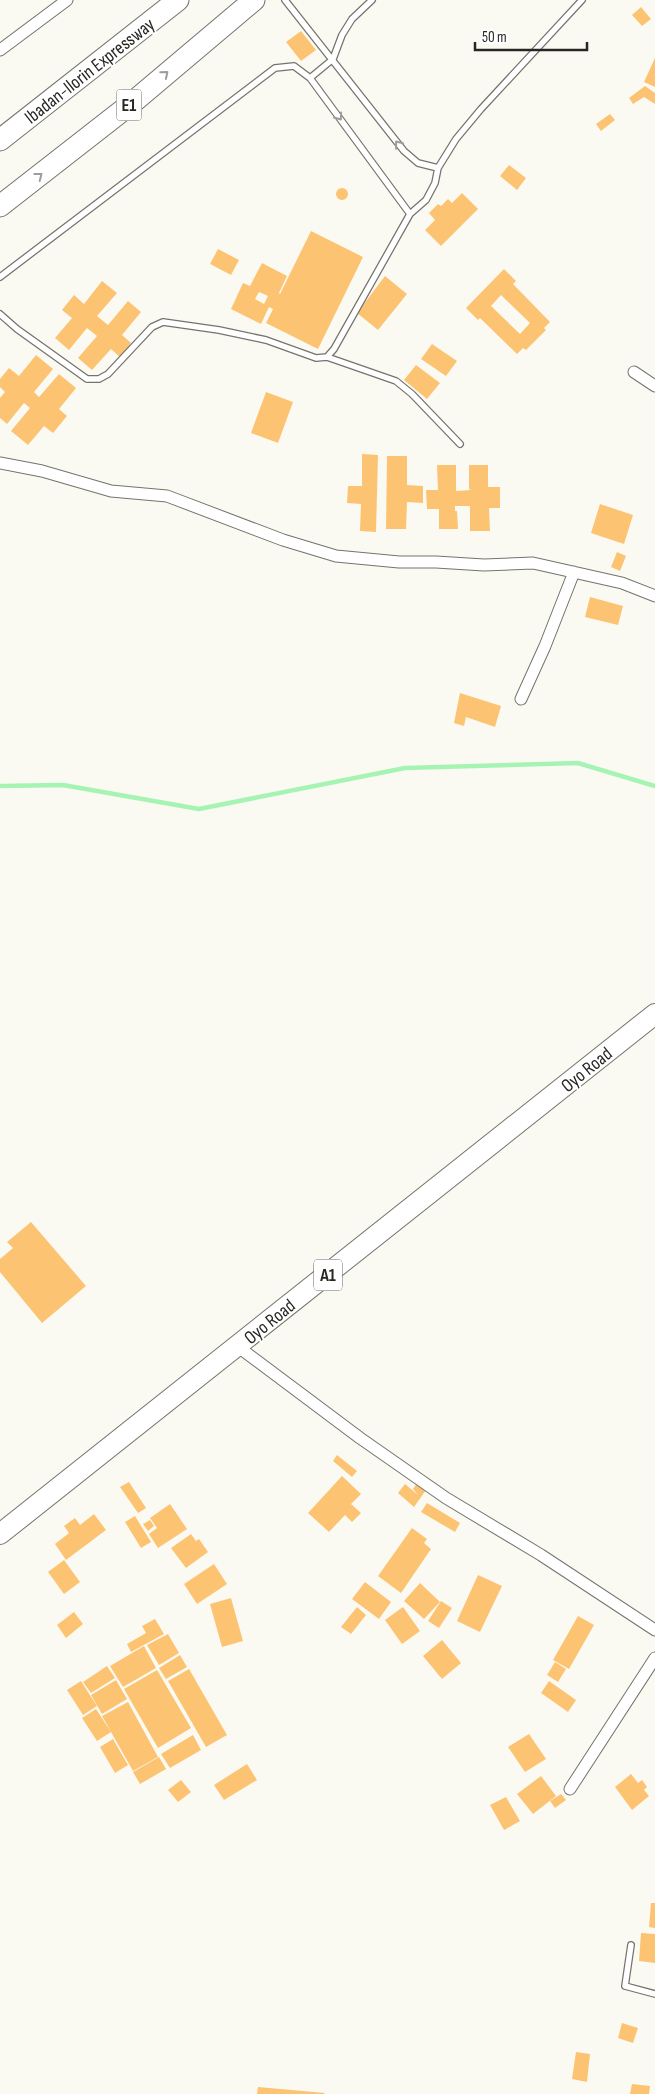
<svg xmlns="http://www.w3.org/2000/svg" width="655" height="2094" font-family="'Sofia Sans Condensed',sans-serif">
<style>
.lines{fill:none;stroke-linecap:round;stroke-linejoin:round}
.stream{stroke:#a5f4b3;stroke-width:4.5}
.building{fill:#fcc472;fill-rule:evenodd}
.service-casing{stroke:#74736d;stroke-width:8}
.minor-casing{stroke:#74736d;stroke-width:13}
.trunk-casing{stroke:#74736d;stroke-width:22}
.motorway-casing{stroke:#74736d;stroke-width:23}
.service{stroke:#fff;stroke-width:5.5}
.minor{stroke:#fff;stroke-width:11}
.trunk{stroke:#fff;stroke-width:20}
.motorway{stroke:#fff;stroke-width:21}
.oneway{stroke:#9d9d9c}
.labels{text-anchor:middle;stroke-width:4;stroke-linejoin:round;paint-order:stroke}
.shield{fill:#fff;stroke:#676765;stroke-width:1}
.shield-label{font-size:18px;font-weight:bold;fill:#262623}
.street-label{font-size:19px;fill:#262623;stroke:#fff}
</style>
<rect width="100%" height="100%" fill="#fbfaf2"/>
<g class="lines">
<!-- stream -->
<path class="stream" d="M0,786L63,785L199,809L405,768L578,763L655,786"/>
</g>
<!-- building -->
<path class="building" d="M641,7L651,19L642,26L632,15Z
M301,31L316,50L301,61L286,42Z
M655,58V87L644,82Z
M645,86L655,93V104L644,97L633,104L629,98Z
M610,114L615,120L601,131L596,124Z
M509,165L526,178L517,190L500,176Z
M336 194a6 6 0 1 1 12 0a6 6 0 1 1-12 0Z
M462,193L478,209L441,246L425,230L435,220L429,213L438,204L441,206L448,199L452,203Z
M311,231L363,257L318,349L266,323L273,309L269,307L261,324L231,309L243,283L250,286L262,263L287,276L279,293L280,294ZM259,292L268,296L264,304L255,299Z
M218,249L239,260L231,275L210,264Z
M504,269L516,281L513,284L550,322L544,328L546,330L526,350L523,348L517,354L480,318L478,320L466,308ZM501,295L530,323L520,334L491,306Z
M385,276L407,294L378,330L357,313Z
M102,281L117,293L97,316L108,325L128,301L141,312L122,335L131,343L120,357L111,349L92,370L78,358L97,336L87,328L69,350L55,338L72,318L62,310L74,295L84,304Z
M432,344L457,361L446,376L421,359Z
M36,355L53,369L34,392L39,397L59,374L76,388L59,409L67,416L53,433L44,426L28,445L11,431L30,408L24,403L7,424L0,418V398L5,392L0,387V379L9,368L19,376Z
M416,365L440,383L427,399L404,380Z
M266,392L293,402L278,443L251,433Z
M362,454L378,455L376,532L360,531L361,504L347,503L348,486H362Z
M387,456H407V485L423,486V503L407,502L406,529H386Z
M437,465H456V491L471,490L469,489V465H488V487H500V508H489L490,531H470V506H455V511H457L458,529H439V509H427L426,490H438Z
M600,504L633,515L624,544L591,533Z
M617,552L626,556L620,571L611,567Z
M590,597L623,606L618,625L585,617Z
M460,693L501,706L495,727L466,717L464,726L454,723Z
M31,1222L86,1286L42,1323L0,1272V1259L13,1248L7,1242Z
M337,1455L357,1471L352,1477L333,1461Z
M342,1476L361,1494L351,1504L361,1513L352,1522L345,1515L329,1532L308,1513Z
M129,1482L146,1508L138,1513L120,1487Z
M417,1483L426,1490L414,1507L398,1493L405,1484L418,1495L413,1489Z
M427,1503L460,1523L455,1532L421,1512Z
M170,1504L187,1529L158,1548L149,1534L157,1528L150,1518Z
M94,1514L106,1530L66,1560L55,1544L69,1533L64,1526L75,1518L80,1525Z
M135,1516L151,1542L141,1548L125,1522Z
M150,1520L154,1526L148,1531L143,1524Z
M412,1528L427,1539L424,1543L431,1549L401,1593L378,1576Z
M191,1534L196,1541L199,1539L208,1552L186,1568L171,1548Z
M64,1560L80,1582L64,1594L48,1572Z
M214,1564L227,1584L197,1604L184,1584Z
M478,1575L502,1586L480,1632L457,1621Z
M365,1582L391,1602L379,1619L352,1599Z
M420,1583L440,1602L424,1619L404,1601Z
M231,1598L243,1641L222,1647L210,1604Z
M441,1601L452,1608L439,1628L428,1621Z
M357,1607L366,1615L351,1634L341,1627Z
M403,1607L420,1631L402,1644L385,1620Z
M74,1612L83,1624L66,1638L57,1625Z
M578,1616L594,1625L569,1669L553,1660Z
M155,1619L164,1634L131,1652L127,1644L146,1633L142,1626Z
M168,1634L179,1653L159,1665L147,1645Z
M442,1640L461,1663L442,1679L423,1656Z
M144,1646L156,1668L123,1687L110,1666Z
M180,1655L187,1667L166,1679L159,1668Z
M555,1662L566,1669L558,1682L547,1675Z
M107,1666L115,1678L91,1693L83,1682Z
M189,1669L227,1735L206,1747L168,1681Z
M157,1670L191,1728L158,1748L124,1689Z
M116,1680L127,1699L102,1714L91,1695Z
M81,1681L97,1706L83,1715L67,1690Z
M549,1681L576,1700L568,1712L541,1693Z
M128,1702L158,1757L133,1771L102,1716Z
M96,1709L111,1732L97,1741L82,1718Z
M529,1734L546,1759L525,1772L508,1747Z
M193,1735L201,1750L170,1768L161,1754Z
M113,1739L128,1765L115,1773L100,1747Z
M159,1757L166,1769L140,1784L133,1772Z
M247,1764L257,1780L224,1800L214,1785Z
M631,1774L638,1783L642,1780L647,1787L644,1790L649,1796L632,1810L615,1787Z
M541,1776L556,1796L533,1814L517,1794Z
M181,1780L191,1792L178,1802L168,1790Z
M561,1794L566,1800L555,1808L550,1801Z
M506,1797L520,1821L504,1830L490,1805Z
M651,1903H655V1928L649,1927Z
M641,1933L655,1934V1963L639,1961Z
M622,2023L638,2028L633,2043L618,2038Z
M576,2052L590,2054L587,2082L572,2079Z
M632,2084L650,2086L649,2094H630Z
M258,2087L325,2093L324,2094H257Z"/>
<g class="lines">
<!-- service casing -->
<g class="service-casing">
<path id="service" d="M285,0L404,151L418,163L438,168
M310,78L333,59L342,35L352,19L372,0
M0,277L275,68L294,66L310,78L410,214
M0,314L17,329L87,379H99L108,374L152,327L163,322L219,330L266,340L316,358L327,357L396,381L412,394L460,444
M327,357L334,349L410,214L426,200L435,183L438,168L456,139L481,109L582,0
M631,1945L625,1986L655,1994"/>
</g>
<!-- minor casing -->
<g class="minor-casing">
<path id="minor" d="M0,50L67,0
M634,372L655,386
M0,463L42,471L111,491L167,496L283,540L336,556L399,562H436L484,565L533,563L622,583L655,596
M521,699L545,646L574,572
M237,1346L360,1438L446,1498L541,1555L655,1630
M570,1789L655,1658"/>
</g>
<!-- trunk casing -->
<g class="trunk-casing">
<path id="trunk" d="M0,1534L655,1014"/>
</g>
<!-- motorway casing -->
<g class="motorway-casing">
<path id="motorway" d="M0,140L178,0
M0,206L132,103L254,0"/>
</g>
<!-- service -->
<use href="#service" class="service"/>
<!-- minor -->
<use href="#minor" class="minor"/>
<!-- trunk -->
<use href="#trunk" class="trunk"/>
<!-- motorway -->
<use href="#motorway" class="motorway"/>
</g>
<!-- one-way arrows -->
<defs><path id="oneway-chevron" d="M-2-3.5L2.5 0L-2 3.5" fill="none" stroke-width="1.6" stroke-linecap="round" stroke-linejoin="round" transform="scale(1.25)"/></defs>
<g class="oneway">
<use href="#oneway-chevron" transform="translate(165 74) rotate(-40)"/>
<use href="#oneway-chevron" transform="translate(339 117) rotate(54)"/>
<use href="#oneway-chevron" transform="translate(398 144) rotate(-128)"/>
<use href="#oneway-chevron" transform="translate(39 176) rotate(-38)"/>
</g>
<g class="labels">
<!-- shield labels -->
<g class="shield">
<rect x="116.5" y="89.5" width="25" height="31" rx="4"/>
<rect x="314" y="1259.5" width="28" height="31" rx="4"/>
</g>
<g class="shield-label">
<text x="129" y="111">E1</text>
<text x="328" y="1281">A1</text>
</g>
<!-- street labels -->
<g class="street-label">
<text transform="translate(89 70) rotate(-38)" y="7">Ibadan-Ilorin Expressway</text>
<text transform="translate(586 1069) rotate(-39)" y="7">Oyo Road</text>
<text transform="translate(269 1321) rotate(-39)" y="7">Oyo Road</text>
</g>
</g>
<!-- scale -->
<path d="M475 42v8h112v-8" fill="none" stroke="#262623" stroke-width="2.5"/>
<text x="482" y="42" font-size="15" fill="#262623" stroke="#ffffff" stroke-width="4" paint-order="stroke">50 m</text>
</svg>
